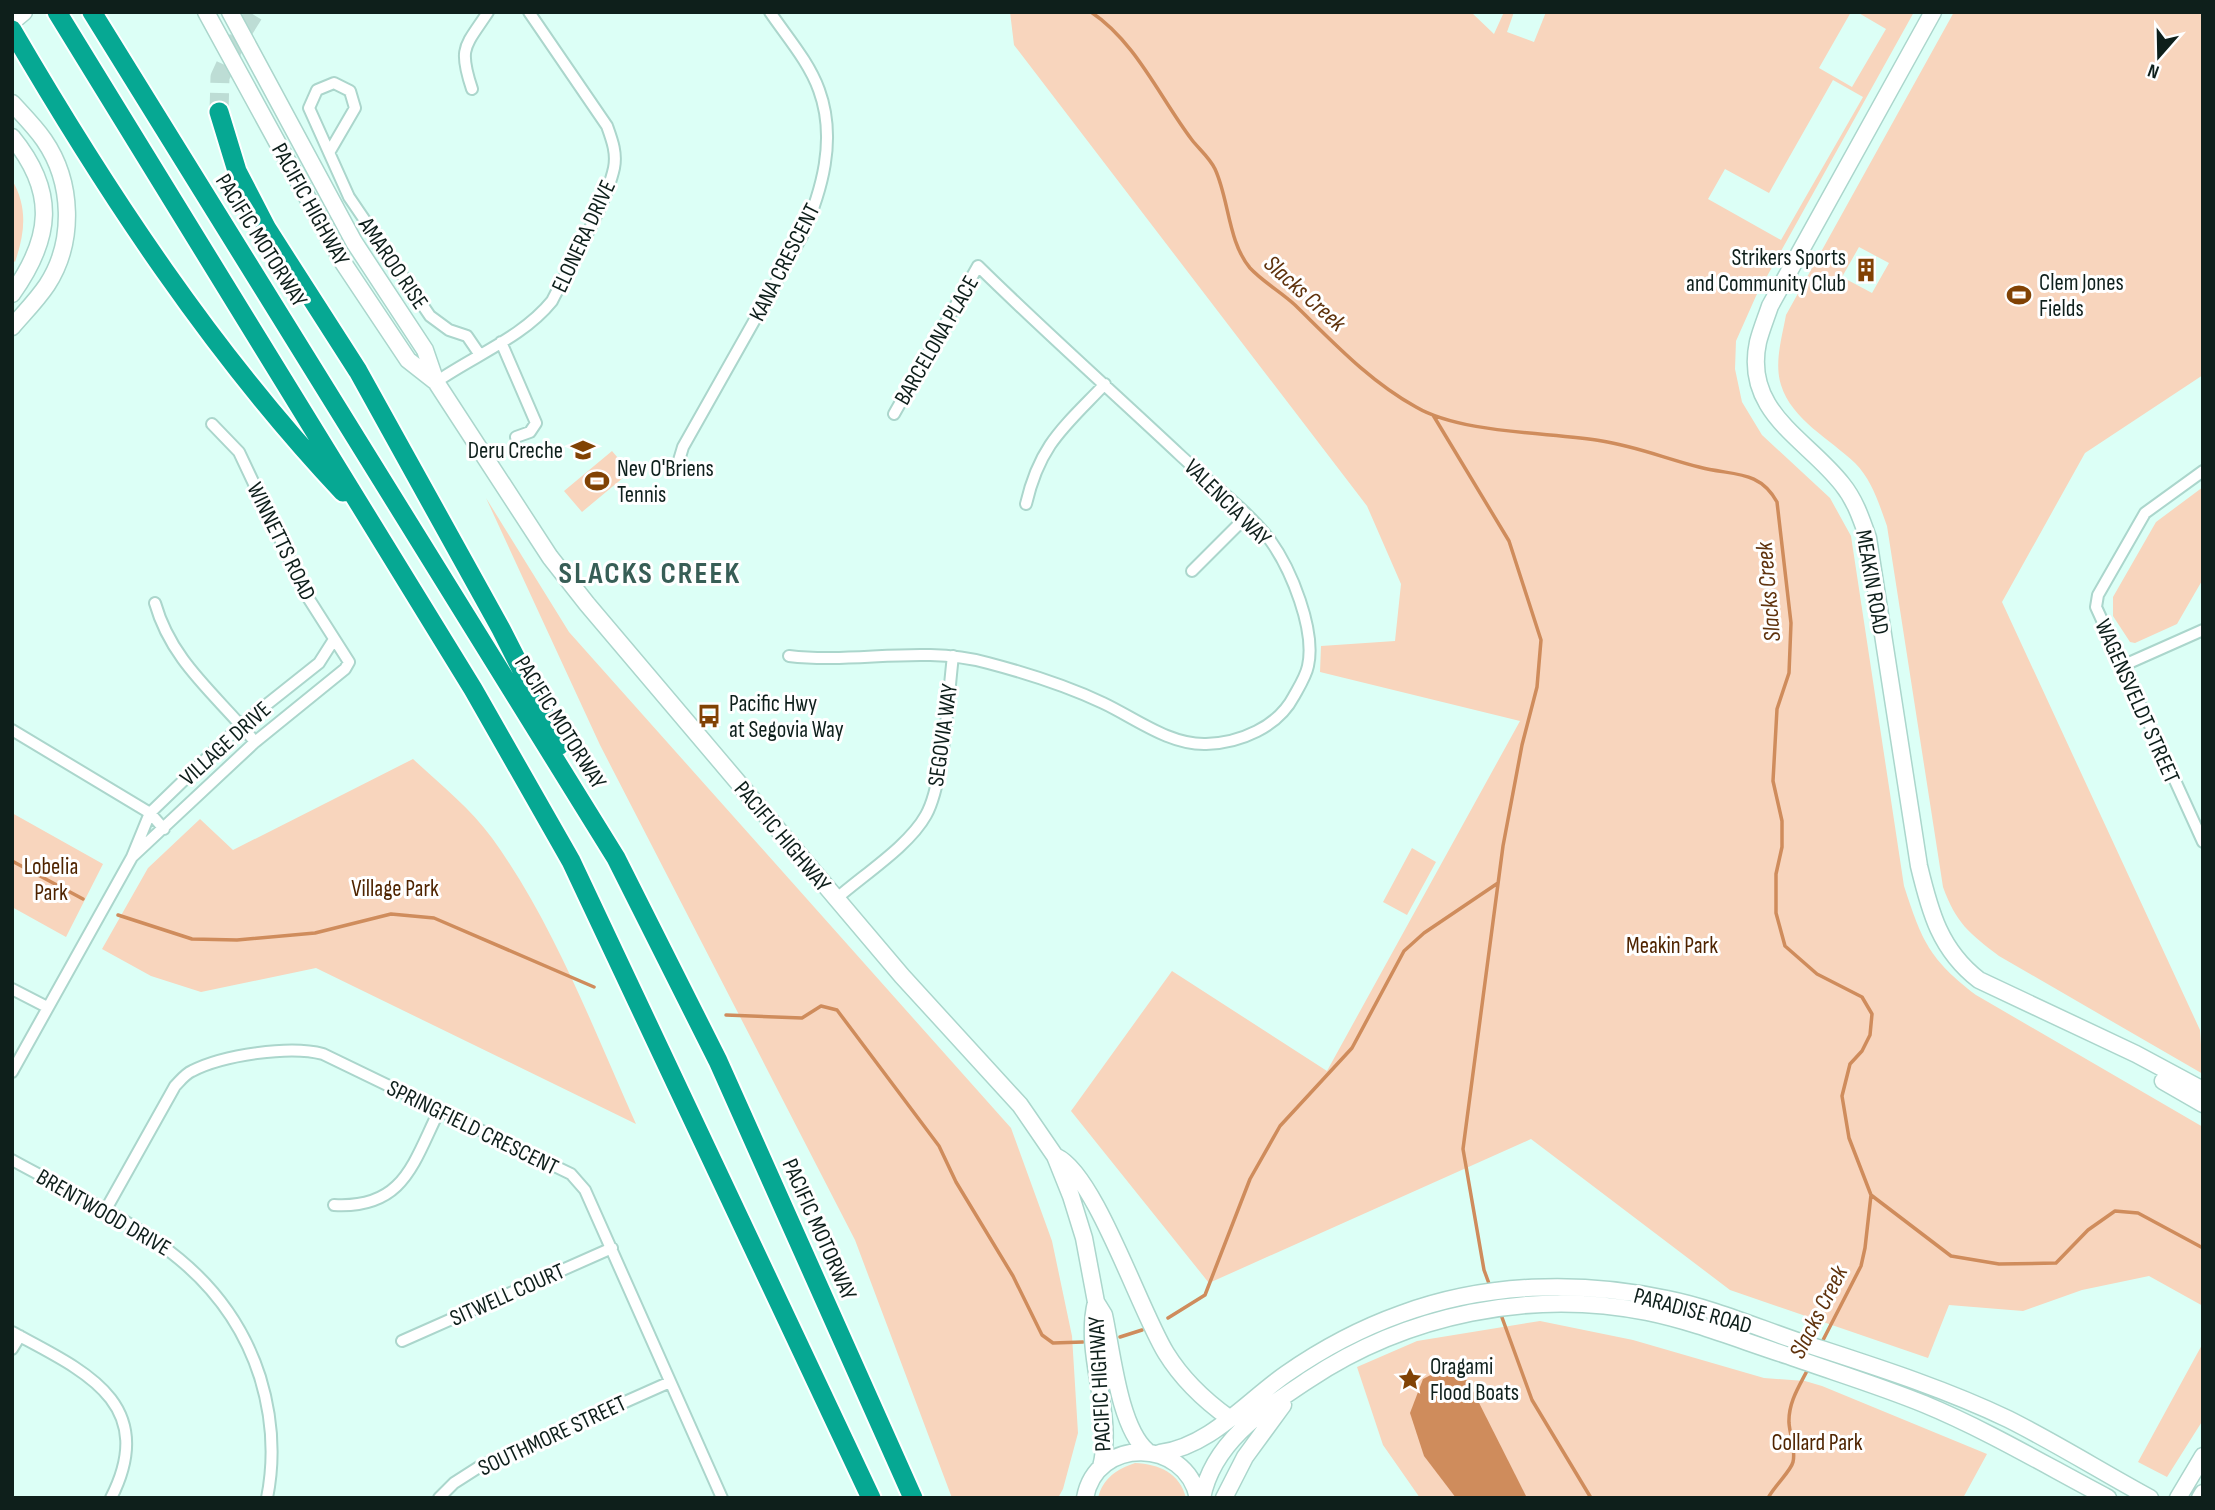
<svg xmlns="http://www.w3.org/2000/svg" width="2215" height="1510" font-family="'Sofia Sans Condensed',sans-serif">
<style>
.green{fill:#f8d5bd;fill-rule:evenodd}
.water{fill:#cf8c5c}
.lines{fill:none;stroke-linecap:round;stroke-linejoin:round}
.stream{stroke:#cf8c5c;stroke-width:3.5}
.highway-tunnel{stroke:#bdddd5;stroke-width:19;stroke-dasharray:19 10;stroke-linecap:butt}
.street-casing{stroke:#abd6cc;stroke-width:14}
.secondary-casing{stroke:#abd6cc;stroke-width:19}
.highway-casing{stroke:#fff;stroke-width:23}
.street{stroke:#fff;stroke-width:10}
.secondary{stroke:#fff;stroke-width:16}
.highway{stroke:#06a893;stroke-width:19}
.labels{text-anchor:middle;stroke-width:6;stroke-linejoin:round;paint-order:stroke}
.street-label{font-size:23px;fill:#0e1f1b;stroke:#fff}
.poi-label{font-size:23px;fill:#0e1f1b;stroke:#fff;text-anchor:start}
.park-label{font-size:23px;fill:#4f2400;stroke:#fff}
.water-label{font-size:24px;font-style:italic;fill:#5f320c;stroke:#fff}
.district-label{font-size:30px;font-weight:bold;letter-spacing:2px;fill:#375e56;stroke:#fff}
</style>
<rect width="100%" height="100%" fill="#dcfff6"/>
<!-- green -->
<path class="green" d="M1010,12H1471L1494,34L1504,12H1514L1507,32L1534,42L1546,12H1851L1819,68L1852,87L1886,29L1857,12H1914L1756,296L1736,341L1735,369L1742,402L1762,435L1830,498L1851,536L1904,886C1922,941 1929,959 1976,995L2203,1127V1306L2149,1276L2082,1290L2023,1311L1949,1305L1928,1358L1730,1290L1531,1139L1209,1283L1071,1111L1172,971L1327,1071L1520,721L1320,672L1321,646L1395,641L1401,584L1367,506L1014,45ZM1833,80L1863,97L1781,240L1708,199L1725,169L1769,193Z
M1954,12H2203V375L2085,453L2002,602L2200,1030L2203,1074L1999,956C1969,933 1956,923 1943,887L1887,526C1879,504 1872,480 1855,463C1830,439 1792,420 1781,385C1774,363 1782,337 1786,315ZM1859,247L1889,263L1872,293L1842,277Z
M12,180C28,207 25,233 15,262L12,259Z
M612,451L630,472L582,512L564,491Z
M2203,487V579L2177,624L2135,643L2130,642L2113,616V597L2156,522Z
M486,498L569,632L1011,1128L1052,1241L1072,1336L1078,1433L1063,1489L1058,1498H952L855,1240L600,745Z
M413,759C440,784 470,808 492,838C554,924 593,1028 636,1124L316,968L201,992L151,976L102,949L148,868L200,819L233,850Z
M12,813L103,864L66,937L12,907Z
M1412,848L1436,862L1407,915L1383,902Z
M1540,1321L1633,1340L1764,1378L1805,1381L1822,1386L1987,1454L1963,1498H1420L1383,1445L1357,1367L1417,1341Z
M2203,1343V1420L2167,1477L2138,1462Z
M1135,1463C1159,1464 1180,1473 1186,1498H1098C1103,1478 1117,1469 1135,1463Z"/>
<!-- water -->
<path class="water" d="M1446,1367L1468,1381L1527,1498H1456L1424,1456L1410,1413L1423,1379Z"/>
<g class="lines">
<!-- stream -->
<path class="stream" d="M1091,12C1136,42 1160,98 1192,140C1199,149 1210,158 1215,169C1229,199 1228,242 1250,268C1263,282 1281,292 1295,305C1333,342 1369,381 1416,407C1462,434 1549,432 1602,441C1635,446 1667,459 1699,467C1732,476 1759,469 1777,502L1791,623L1789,673L1777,709L1773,781L1782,821V847L1776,874V913L1785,946L1817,974L1862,997L1872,1014L1870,1035L1862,1051L1850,1064L1842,1096L1849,1138L1871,1195L1865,1248L1861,1266L1821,1344
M1433,415L1509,541L1541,640L1537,687L1522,745L1503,846L1463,1149L1484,1270L1491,1289
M12,861L83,899
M118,915L192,939L237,940L315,933L391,914L434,918L594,987
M726,1015L802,1018L821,1006L837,1010L939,1146L956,1182L1013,1276L1042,1335L1053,1343L1083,1342
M1871,1195L1951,1256L1999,1264L2056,1263L2088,1230L2115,1211L2138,1213L2203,1248
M1500,1312L1532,1400L1591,1498
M1168,1318L1205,1295L1250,1179L1280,1126L1352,1048L1404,951L1424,933L1498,883
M1120,1337L1142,1330
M1768,1498C1775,1485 1791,1471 1793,1462C1796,1450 1790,1436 1789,1423C1788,1402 1800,1385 1809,1367"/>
<!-- highway-tunnel -->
<path class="highway-tunnel" d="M219,112L220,77L236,42L255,12"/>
<!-- street casing -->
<g class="street-casing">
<path id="street" d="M472,89C458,47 465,47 488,12
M330,151L355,108L350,91L334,83L317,90L309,108L349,197L430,316L449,330L467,336L480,355
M501,342L536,423L530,432L516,437
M436,382C475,355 523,337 552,301C570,265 606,205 614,168C617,153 612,140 607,126L529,12
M677,467L683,447L802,236C822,191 837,139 819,90C809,62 787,37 770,12
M2203,471L2145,513L2098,595L2096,607L2203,842
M1026,504C1040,444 1064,427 1105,384
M1192,571L1247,516
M155,603C172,663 217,695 255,742
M789,656C856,664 921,645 988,663C1026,673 1067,686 1103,703C1135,718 1169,745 1206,744C1240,743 1278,727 1294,696C1299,687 1306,676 1308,666C1316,630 1291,569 1270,540C1246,509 1210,483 1181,456C1114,393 1044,331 978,266L894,414
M2122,666L2203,630
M12,730L150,813L164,829
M132,857L255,742L345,669L349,662L307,596L239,452L212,424
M836,899C863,875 909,846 926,815C944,783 948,696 953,656
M12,989L47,1007
M12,1072L132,857L150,813L241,725L319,663L333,641
M12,1160C115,1217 221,1255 260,1377C272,1416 275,1458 267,1498
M334,1205C404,1209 413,1163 439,1111
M105,1211L175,1086C180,1081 185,1074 192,1071C223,1055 290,1045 323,1054L571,1174L585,1190L722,1498
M12,1332C82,1370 160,1402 111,1498
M402,1341L612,1248
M12,1349L20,1336
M439,1498L454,1483L479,1467L670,1382"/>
</g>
<!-- secondary casing -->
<g class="secondary-casing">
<path id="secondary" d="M206,12L342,261L408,360L436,382
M230,12L354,242L425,350L436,382L550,557L587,604L902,976L1020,1105L1055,1156L1071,1196L1084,1238L1096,1302L1104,1315C1112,1351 1119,1427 1147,1451
M1933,12L1770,306C1766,318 1761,330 1758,342C1743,412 1807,439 1842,484C1855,500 1861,518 1868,538L1919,866C1930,912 1940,950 1979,980L2136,1054L2203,1090
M12,22L24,12
M12,103C23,115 35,127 44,140C73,182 75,242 47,285C37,300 24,313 12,327
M12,137C57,192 52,238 12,294
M2163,1081L2203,1104
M1057,1157C1095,1175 1140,1311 1166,1353C1182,1379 1204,1400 1229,1418
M1096,1302C1083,1356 1115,1413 1101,1467
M1160,1453C1210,1446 1246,1402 1286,1374C1322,1349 1359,1329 1401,1314C1485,1283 1579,1280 1667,1299C1712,1308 1756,1327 1800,1342C1870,1365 1941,1387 2008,1419C2056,1443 2102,1472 2150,1498
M1085,1498C1096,1436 1186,1438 1198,1498
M1202,1498C1213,1442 1263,1410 1308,1380C1407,1314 1531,1289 1647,1312C1696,1322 1742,1341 1789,1356C1834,1372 1880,1386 1924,1404C1987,1430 2047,1466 2108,1498
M1224,1498L1245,1457L1283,1405
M2178,1498L2203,1456
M2200,1498L2203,1493"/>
</g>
<!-- highway casing -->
<g class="highway-casing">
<path id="highway" d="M57,12L473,689L571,861L871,1498
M92,12L616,858L718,1061L913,1498
M12,30C107,193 213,354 343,492
M219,112L237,171L267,229L358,371L501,629L560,745"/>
</g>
<!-- street -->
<use href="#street" class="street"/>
<!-- secondary -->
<use href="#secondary" class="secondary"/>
<!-- highway -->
<use href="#highway" class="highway"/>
</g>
<!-- icons -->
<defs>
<g id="building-bare" transform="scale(1.89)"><path d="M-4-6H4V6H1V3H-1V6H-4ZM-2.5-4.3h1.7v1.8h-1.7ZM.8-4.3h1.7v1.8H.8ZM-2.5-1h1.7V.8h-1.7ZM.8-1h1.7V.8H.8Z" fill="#814204" stroke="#fff" stroke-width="2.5" paint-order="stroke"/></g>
<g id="stadium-bare" transform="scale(1.89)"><path d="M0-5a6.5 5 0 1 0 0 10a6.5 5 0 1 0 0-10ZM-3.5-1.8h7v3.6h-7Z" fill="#814204" stroke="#fff" stroke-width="2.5" paint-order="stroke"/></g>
<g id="school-bare" transform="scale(1.89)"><path d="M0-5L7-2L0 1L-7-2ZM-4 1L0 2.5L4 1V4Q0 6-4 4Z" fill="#814204" stroke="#fff" stroke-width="2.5" paint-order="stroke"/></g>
<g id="bus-bare" transform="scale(1.89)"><path d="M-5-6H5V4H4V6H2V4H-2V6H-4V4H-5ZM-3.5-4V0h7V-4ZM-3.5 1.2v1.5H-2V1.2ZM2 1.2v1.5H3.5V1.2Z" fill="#814204" stroke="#fff" stroke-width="2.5" paint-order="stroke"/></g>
<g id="sight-bare" transform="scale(1.89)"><path d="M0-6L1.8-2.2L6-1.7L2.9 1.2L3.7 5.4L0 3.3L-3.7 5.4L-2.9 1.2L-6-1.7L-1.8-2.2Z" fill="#814204" stroke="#fff" stroke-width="2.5" paint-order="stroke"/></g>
</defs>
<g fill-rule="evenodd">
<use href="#building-bare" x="1866" y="270"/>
<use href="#stadium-bare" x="2019" y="295"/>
<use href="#school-bare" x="583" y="450"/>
<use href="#stadium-bare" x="597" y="481"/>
<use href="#bus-bare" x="709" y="716"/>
<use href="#sight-bare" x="1410" y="1379"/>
</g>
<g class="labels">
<!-- street labels -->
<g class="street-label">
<text transform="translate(311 204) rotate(61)" y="8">PACIFIC HIGHWAY</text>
<text transform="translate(583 236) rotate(-65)" y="8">ELONERA DRIVE</text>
<text transform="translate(262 240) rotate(58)" y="8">PACIFIC MOTORWAY</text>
<text transform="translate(784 262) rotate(-63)" y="8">KANA CRESCENT</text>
<text transform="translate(394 263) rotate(56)" y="8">AMAROO RISE</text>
<text transform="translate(936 340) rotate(-60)" y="8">BARCELONA PLACE</text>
<text transform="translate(1228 502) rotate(45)" y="8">VALENCIA WAY</text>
<text transform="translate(282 541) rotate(64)" y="8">WINNETTS ROAD</text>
<text transform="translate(1873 582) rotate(80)" y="8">MEAKIN ROAD</text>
<text transform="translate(2138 701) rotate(66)" y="8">WAGENSVELDT STREET</text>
<text transform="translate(561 722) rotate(58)" y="8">PACIFIC MOTORWAY</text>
<text transform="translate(942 735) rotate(-82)" y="8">SEGOVIA WAY</text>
<text transform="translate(225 743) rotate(-42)" y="8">VILLAGE DRIVE</text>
<text transform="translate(783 836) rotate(50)" y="8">PACIFIC HIGHWAY</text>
<text transform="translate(473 1127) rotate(26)" y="8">SPRINGFIELD CRESCENT</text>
<text transform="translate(104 1212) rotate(30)" y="8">BRENTWOOD DRIVE</text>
<text transform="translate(820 1229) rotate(66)" y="8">PACIFIC MOTORWAY</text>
<text transform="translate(507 1294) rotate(-24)" y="8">SITWELL COURT</text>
<text transform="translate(1693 1310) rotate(15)" y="8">PARADISE ROAD</text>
<text transform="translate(1099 1384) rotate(-93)" y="8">PACIFIC HIGHWAY</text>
<text transform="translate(552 1435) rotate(-25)" y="8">SOUTHMORE STREET</text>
</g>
<!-- poi labels -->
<g class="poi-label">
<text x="1846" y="265" text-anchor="end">Strikers Sports<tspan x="1846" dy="26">and Community Club</tspan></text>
<text x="2039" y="290">Clem Jones<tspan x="2039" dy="26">Fields</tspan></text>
<text x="563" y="458" text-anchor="end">Deru Creche</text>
<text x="617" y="476">Nev O'Briens<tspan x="617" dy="26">Tennis</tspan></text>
<text x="729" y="711">Pacific Hwy<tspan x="729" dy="26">at Segovia Way</tspan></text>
<text x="1430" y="1374">Oragami<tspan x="1430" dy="26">Flood Boats</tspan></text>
</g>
<!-- park labels -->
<g class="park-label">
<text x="51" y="874">Lobelia<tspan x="51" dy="26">Park</tspan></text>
<text x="395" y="896">Village Park</text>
<text x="1672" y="953">Meakin Park</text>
<text x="1817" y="1450">Collard Park</text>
</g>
<!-- water labels -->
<g class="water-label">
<text transform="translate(1305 293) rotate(42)" y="8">Slacks Creek</text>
<text transform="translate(1768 592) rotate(-95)" y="8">Slacks Creek</text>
<text transform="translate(1818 1312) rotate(-63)" y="8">Slacks Creek</text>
</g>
<!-- district labels -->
<g class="district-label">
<text x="650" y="583">SLACKS CREEK</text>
</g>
</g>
<!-- border -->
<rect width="2215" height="1510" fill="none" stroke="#0e1f1b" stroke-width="28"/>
<!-- north arrow -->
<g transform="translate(2159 56) rotate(200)" stroke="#ffffff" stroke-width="5" paint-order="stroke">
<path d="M0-5L12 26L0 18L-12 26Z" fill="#0e1f1b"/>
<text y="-10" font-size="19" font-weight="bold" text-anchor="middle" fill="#0e1f1b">N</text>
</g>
</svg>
